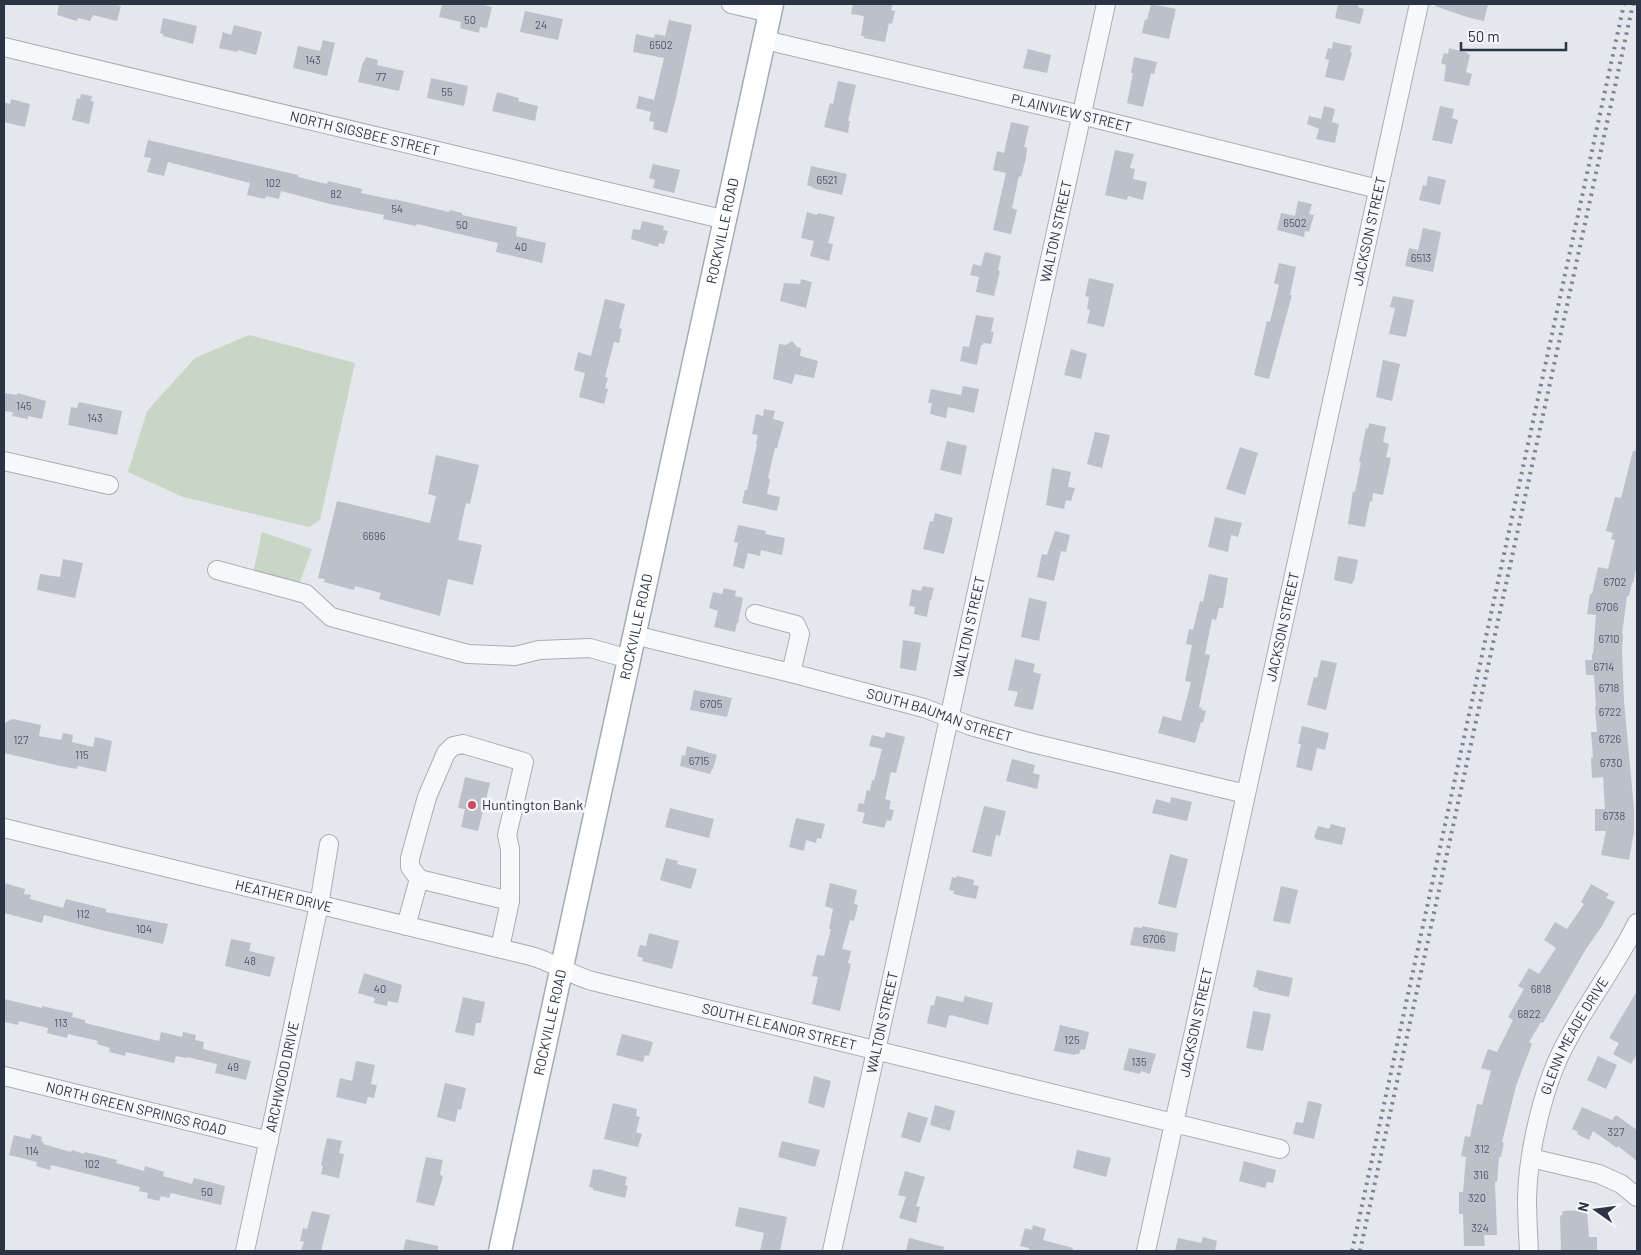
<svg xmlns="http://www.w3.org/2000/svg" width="1641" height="1255" font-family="Barlow,sans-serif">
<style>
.green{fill:#c9d6c5}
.building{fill:#bbc0ca}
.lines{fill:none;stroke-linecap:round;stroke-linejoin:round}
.minor-casing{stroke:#a9aeb7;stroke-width:20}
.major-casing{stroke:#a3abb8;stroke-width:25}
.minor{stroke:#f7f8fa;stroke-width:18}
.major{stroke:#fff;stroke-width:22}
.rail{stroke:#7d8696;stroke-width:4;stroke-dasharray:2.5 5;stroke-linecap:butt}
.poi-dot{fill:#d1495b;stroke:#f4f6f9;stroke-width:2}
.labels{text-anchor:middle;stroke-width:5;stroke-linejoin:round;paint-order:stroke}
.number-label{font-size:11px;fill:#4f5766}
.street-label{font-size:14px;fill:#2b3445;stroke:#f4f6f9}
.poi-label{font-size:14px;fill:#2b3445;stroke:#f4f6f9;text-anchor:start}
</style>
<rect width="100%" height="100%" fill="#e4e7ec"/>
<!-- green -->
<path class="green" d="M249,335L355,363L320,520L309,527L183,497L128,472L147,411L195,358Z
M262,532L312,549L299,584L253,573Z"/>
<!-- building -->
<path class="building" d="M59,4H113L121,6L117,21L93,15L90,21L78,18L77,21L57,15Z
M442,4H479L492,7L487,28L480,27L479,33L460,28L461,22L439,17Z
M853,4H893L891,10L895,11L892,24L889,23L885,42L864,38V36H861L864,16L851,14Z
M1151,4L1176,9L1169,39L1142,33L1145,19L1147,20Z
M1338,4H1359L1358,7L1364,9L1360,24L1335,18Z
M1436,4H1488L1484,21L1467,17L1435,6Z
M525,11L563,19L558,40L520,32Z
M163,18L197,26L193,44L163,36V34L160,33Z
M669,20L692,25L675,102L667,133L653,129L654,122L649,121L651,112L636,108L639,96L654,100L664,58L633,52L636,34L654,38L655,34L665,36Z
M234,25L262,32L256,55L238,50L237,52L219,48L223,32L231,35Z
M323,40L335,43L327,76L293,68L298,46L320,51Z
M1333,42L1352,46L1350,52L1352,53L1344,81L1325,77L1329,60L1325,59L1328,48L1332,49Z
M1449,48L1468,53V54L1470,55L1466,72L1472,74L1469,86L1444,81L1446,65L1441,63L1444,53L1448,54Z
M1028,49L1051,55L1047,73L1023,68Z
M366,57L378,60L377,65L404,71L399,91L358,82L363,62H364Z
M1134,57L1157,62L1154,74L1151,73L1143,107L1127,103L1133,73H1131Z
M431,78L468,86L464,106L427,98Z
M838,81L856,85L848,121H850L848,133L824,127L830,103L833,104Z
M497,92L519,98L518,101L538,106L535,121L492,111Z
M81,94L92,96L91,101L94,102L89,124L72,120L77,98L80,99Z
M11,99L30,104L25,127L4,122V102L10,104Z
M1324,106L1335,109L1332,122L1339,124L1335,143L1316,139L1319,129L1307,124L1309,116L1321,119Z
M1440,106L1454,109L1452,118L1458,120L1452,144L1432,140Z
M1011,122L1029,126L1024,147L1027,148L1026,158L1021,177L1019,176L1012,208L1017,210L1011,234L993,230L1006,173L993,170L997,151L1004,153Z
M148,140L298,175V177L327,184L328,181L362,189L361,193L394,200V199L449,212L450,210L462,213V215L517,227L516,236L546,243L542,263L496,252L498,243L417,224L416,226L383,219L384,215L330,204L281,191L279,199L266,196L265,199L247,195L250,183L168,162L164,176L147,172L151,158L144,157Z
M1115,150L1134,154L1130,168L1135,169L1133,179L1147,182L1143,200L1128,196L1127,200L1105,195Z
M653,164L680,170L674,193L653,188L655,180L649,178Z
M811,166L847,174L842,195L812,188L813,187L807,185Z
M1428,176L1446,180L1440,205L1419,200L1423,185L1426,186Z
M1298,201L1312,204L1309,214L1314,215L1309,232L1305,231L1304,237L1277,230L1281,213L1295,216Z
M807,212L817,215L818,213L835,217L828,243L833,244L829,261L810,256L814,241L801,238Z
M642,221L664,226L663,230L668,231L664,244L659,243L658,247L631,239L633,229L640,230Z
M1423,228L1441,232L1433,272L1405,266L1409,248L1418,250Z
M985,252L1001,256L998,270L1000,271L994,296L976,292L979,277L970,275L973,264L981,266Z
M1279,263L1296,267L1290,295H1292L1289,306L1269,379L1254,375L1267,321L1270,322L1279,285L1274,283Z
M1089,278L1114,284L1104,327L1087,323L1090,310L1087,309L1089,297L1085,296Z
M801,279L812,282L806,308L780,301L784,283L800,284Z
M1393,296L1414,300L1406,337L1389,334L1395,308L1390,307Z
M605,299L625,304L619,328L622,329L619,343L614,342L605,377L608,378L605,388L608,389L604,404L579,397L585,373L574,370L578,352L591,356Z
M976,315L994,318L991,332H994L991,344L983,343V345H981L977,365L960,361L963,346L969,347Z
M792,341L797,347L801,348L800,356L818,361L814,378L795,374L792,384L773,379L779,344L786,345Z
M1071,349L1087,354L1081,379L1064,375Z
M1383,360L1400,364L1392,401L1376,397Z
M963,386L979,389L974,413L948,407L946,418L930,414L932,403H928L931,389L961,395Z
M4,393L17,395V393L46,401L42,419L28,416V419L12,416L13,412L4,411Z
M79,402L122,411L117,435L68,425L71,407L77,408Z
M764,409L775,411L773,419L784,422L777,448H775L768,478L770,479L767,494L780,497L777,511L742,503L745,490H747L757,444L756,443L758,435L752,434L756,414L763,416Z
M1369,423L1386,427L1383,442L1389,444L1386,457L1391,458L1383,495L1373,493L1372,502L1370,501L1365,527L1348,524L1353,491L1355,492L1361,462H1359L1366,428L1368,429Z
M1095,432L1110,435L1102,468L1087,464Z
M947,441L967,446L961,475L940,470Z
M1240,447L1258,453L1245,495L1226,489Z
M1633,451H1637V564L1633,583H1632L1629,596H1627L1622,634H1623L1622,649L1624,701L1634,809V832L1629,860L1601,855L1606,831H1595V809H1605L1603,777L1592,778L1591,758L1593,757L1591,732H1597L1595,707L1596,706L1594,675H1586L1585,660H1592V654H1593L1596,615L1587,614L1590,594H1592L1598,567L1608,569L1615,540L1611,539L1613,533L1606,531L1615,497L1621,498Z
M436,455L479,465L470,504L466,503L458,540L482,545L473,585L448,579L440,616L379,599L381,593L355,586L354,590L324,582L325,579L318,578L337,501L430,523L436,496L428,494Z
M1052,468L1071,472L1068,487L1075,488L1071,501L1066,500L1064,509L1046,505Z
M935,513L953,518L944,554L923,549L930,521L933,522Z
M1215,517L1242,523L1238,537L1231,535L1228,552L1208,547Z
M738,525L766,531L765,534L785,538L782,555L761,550L760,556L748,553L744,569L733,566L738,543L734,542Z
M1055,531L1070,535L1066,552L1061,551L1054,581L1037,577L1042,554L1047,555Z
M1338,556L1358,560L1354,581H1353L1352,584L1334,580Z
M63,559L83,563L75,598L37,590L40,574L60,577Z
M1209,574L1228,578L1223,608H1219L1216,620L1212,619L1205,654L1210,655L1199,707L1202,708L1201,710L1206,711L1203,723L1201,722L1195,743L1158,733L1163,716L1181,721L1191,682L1185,681L1192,645L1186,644L1189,629L1193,630L1200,601L1203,602Z
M923,586L934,588L931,600H930L927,617L914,614L915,607L909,606L912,589L921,591Z
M724,588L736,591L735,596L743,598L738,623H737L735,632L714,627L718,611L709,608L713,592L722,594Z
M1029,598L1047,602L1039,641L1021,637Z
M903,640L921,643L916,671L900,668Z
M1015,659L1035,664L1033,672L1041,674L1033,710L1014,706L1018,692L1008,690Z
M1321,660L1337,663L1326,710L1307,705L1314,677L1317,678Z
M694,690L732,698L727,717L690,710Z
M13,719L41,725L39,736L61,740L63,733L73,735L72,742L93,747L95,737L112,741L106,772L78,766L77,769L65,767L4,753V727L6,722Z
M1302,726L1329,733L1325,750L1317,748L1312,771L1296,767L1301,744H1298Z
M886,732L905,737L896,773L891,772L885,799L891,801L889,809L894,810L891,821L887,820L884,828L862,823L865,813L857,811L859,803L867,804L864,803L867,790L870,791L872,780L874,781L882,749L869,746L872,735L884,738Z
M687,746L717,755L713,769H712L710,774L680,766L682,755L685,756Z
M1012,759L1035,765L1033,773L1040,775L1037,789L1006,781Z
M465,777L490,783L478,831L461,827L465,809L458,808Z
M1171,797L1192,802L1187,821L1152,813L1156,799L1170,803Z
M984,806L1006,811L1000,836L996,835L991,857L972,852Z
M670,808L714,819L709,838L665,827Z
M796,818L825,824L821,839L817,838L816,843L806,840L804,851L789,847Z
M1331,824L1346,828L1342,845L1315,839V837H1314L1318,826L1329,829Z
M1170,854L1188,859L1176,908L1158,904Z
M666,858L678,861L677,864L697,869L691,889L660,880Z
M957,876L974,880L973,885L979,886L976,899L953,894L954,891L949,890L952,877L956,878Z
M4,883L25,889L24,894L31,895L30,899L63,908L66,899L106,909V912L168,924L163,944L101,930L44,915L42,923L4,913Z
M830,883L857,890L854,904L858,905L854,921L850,920L842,949L851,951L848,963L851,964L840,1011L812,1004L818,977L812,976L817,955L824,956L831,929H829L833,909L825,906Z
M1591,884L1609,894L1606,898L1615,902L1602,926L1586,949L1543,1023L1541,1022L1529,1042L1532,1044L1516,1086L1502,1142L1504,1143L1501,1157H1499L1497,1182H1495L1497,1235H1484L1485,1246H1464L1463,1214H1459V1192H1463L1466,1157L1461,1156L1465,1136L1470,1137L1477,1104L1482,1105L1491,1071L1481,1068L1488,1049L1497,1052L1513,1020L1508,1017L1524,989L1518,986L1529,968L1539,974L1556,948L1544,940L1555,922L1567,929L1584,904L1581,902Z
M1281,886L1298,890L1290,924L1273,921Z
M1142,926L1178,933L1175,952L1130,945L1134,927L1142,928Z
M649,933L679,941L672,969L642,961L643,958L637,956L640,945L646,946Z
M231,939L251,943L249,951L275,957L270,977L225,966Z
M1257,970L1293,978L1289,997L1258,990V988L1253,987Z
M364,973L402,985L398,1003L388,1001L387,1006L374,1003L375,998L358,993Z
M1637,991V1054L1631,1064L1613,1054L1619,1043L1609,1038Z
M936,996L963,1002L965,996L993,1003L988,1025L951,1015L949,1016L946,1028L927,1023L931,1005H934Z
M463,997L485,1002L481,1023H476L474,1036L455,1032Z
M4,999L42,1008V1006L73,1013L72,1017L85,1020V1023L159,1041L161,1032L182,1037L183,1032L196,1035L195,1040L204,1042L203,1049L251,1061L246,1080L215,1073L217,1064L187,1057L186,1058L176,1056L174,1063L126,1052L125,1056L109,1052L110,1048L97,1044L98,1041L68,1034L67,1038L47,1033L48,1028L19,1021L18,1025L4,1022Z
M1253,1011L1271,1014L1263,1051L1246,1048Z
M1060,1025L1089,1032L1085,1050L1081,1049L1079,1054H1075V1055L1054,1051Z
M622,1034L653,1042L649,1056L645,1055L643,1062L616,1055Z
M1129,1048L1156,1054L1150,1074L1141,1071L1140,1074L1123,1070Z
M1598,1056L1617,1065L1606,1089L1587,1080Z
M356,1061L375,1065L371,1084L377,1085L374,1098L368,1097L366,1104L336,1097L340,1078L352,1081Z
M814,1076L831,1081L824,1108L808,1103Z
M445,1083L466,1088L461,1110L458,1109L455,1122L437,1117Z
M1308,1101L1322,1104L1314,1139L1293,1134L1296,1122L1303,1123Z
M613,1103L637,1109L636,1116L640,1117L636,1132L642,1134L638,1147L604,1139Z
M935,1105L955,1111L950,1131L930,1125Z
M1582,1107L1612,1120L1616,1115L1637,1130V1161L1618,1146L1617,1148L1593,1131L1589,1140L1577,1134L1578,1132L1572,1129Z
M908,1112L928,1118L920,1143L901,1137Z
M32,1134L42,1137L41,1142H44L43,1144L71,1152L72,1150L84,1154L85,1152L117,1160L116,1163L144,1171L145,1166L164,1172L163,1176L192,1184L194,1178L225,1186L221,1205L171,1193L169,1198L161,1196L159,1201L147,1198L148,1193L139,1191L140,1187L51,1165L50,1170L36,1166L37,1162L9,1155L14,1135L30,1139Z
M327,1138L342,1141L339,1153L344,1154L339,1178L321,1174L323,1166L321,1165Z
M782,1141L820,1150L815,1167L778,1157Z
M1077,1150L1111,1158L1106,1177L1073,1168Z
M426,1157L443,1160L440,1174L443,1177L434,1206L416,1202Z
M1244,1161L1276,1170L1273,1183L1267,1182L1265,1188L1239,1181Z
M593,1169L598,1170V1169L627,1177L625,1185L628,1186L625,1198L593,1190V1188L589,1187Z
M905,1171L925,1177L916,1206L920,1207L916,1223L899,1218L906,1197L898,1195Z
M739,1207L787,1217L780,1251H760L764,1233L735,1226Z
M1587,1210L1589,1237H1597V1251H1561L1560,1216L1562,1215L1563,1211Z
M312,1211L330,1215L321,1251H301L304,1242L300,1241L303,1228L307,1229Z
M1033,1225L1046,1229L1043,1240L1073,1248L1072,1251H1029V1248L1020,1246L1025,1228L1032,1230Z
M1203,1237L1217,1241L1215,1251H1175L1178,1238L1201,1243Z
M909,1238L944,1247L943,1251H906Z
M406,1239L438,1246V1251H403Z"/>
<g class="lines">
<!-- minor casing -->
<g class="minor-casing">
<g id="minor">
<path d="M731,4L770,13"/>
<path id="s1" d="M765,40L1081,115L1378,189"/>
<path id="s2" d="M4,47L726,220"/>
<path d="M4,461L109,485"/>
<path d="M217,570L306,594L331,617L468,654L515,656L539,650L590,648L629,659"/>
<path d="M755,614L796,625L800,634L791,673"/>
<path id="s3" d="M634,635L791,673L924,708L971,726L1032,743L1246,794"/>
<path id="s4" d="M4,828L531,956C553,962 571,975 592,981L1280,1149"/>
<path d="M419,879L410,867V858L427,797L446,753L453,746L463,744L524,762L507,835L510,849V901"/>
<path d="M406,926L419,879L510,901L500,948"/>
<path id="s5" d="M4,1076L269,1141"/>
<path d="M1531,1158L1599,1174L1621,1184L1637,1197"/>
<path id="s6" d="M245,1251L319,905L329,844"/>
<path id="s7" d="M832,1251L1106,4"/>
<path id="s8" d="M1146,1251L1419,4"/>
<path id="s9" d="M1529,1251C1528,1234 1527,1216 1527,1198C1528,1151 1544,1082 1567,1041C1588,1001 1617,964 1637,923"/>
</g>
</g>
<!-- major casing -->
<g class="major-casing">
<g id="major">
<path id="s10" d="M500,1251L772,4"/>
</g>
</g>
<!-- minor -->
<use href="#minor" class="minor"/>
<!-- major -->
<use href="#major" class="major"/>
<!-- rail -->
<path class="rail" d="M1352,1251L1624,4
M1360,1251L1633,4"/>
</g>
<!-- markers -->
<circle class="poi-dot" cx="472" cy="805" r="5"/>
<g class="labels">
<!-- number labels -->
<g class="number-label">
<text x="470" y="24">50</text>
<text x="541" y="29">24</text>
<text x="661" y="49">6502</text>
<text x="313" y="64">143</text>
<text x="381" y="81">77</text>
<text x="447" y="96">55</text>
<text x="827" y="184">6521</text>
<text x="273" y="187">102</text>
<text x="336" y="198">82</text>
<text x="397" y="213">54</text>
<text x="1295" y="227">6502</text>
<text x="462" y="229">50</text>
<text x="521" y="251">40</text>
<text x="1421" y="262">6513</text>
<text x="24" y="410">145</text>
<text x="95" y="422">143</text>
<text x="374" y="540">6696</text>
<text x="1615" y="586">6702</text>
<text x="1607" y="611">6706</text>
<text x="1609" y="643">6710</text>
<text x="1604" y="671">6714</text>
<text x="1609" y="692">6718</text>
<text x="711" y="708">6705</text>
<text x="1610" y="716">6722</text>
<text x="1610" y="743">6726</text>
<text x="21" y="744">127</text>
<text x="82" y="759">115</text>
<text x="699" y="765">6715</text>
<text x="1611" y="767">6730</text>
<text x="1614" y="820">6738</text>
<text x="83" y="918">112</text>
<text x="144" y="933">104</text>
<text x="1154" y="943">6706</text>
<text x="250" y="965">48</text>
<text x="380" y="993">40</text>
<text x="1541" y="993">6818</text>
<text x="1529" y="1018">6822</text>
<text x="61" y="1027">113</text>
<text x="1072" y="1044">125</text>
<text x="1139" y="1066">135</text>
<text x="233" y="1071">49</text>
<text x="1616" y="1136">327</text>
<text x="1482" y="1153">312</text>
<text x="32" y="1155">114</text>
<text x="92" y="1168">102</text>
<text x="1481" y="1179">316</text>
<text x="207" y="1196">50</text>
<text x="1477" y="1202">320</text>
<text x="1480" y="1232">324</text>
</g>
<!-- street labels -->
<g class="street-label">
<text dy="5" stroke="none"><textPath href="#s1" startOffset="315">PLAINVIEW STREET</textPath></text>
<text dy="5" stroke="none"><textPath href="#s2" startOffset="371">NORTH SIGSBEE STREET</textPath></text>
<text dy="5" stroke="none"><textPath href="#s10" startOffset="1044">ROCKVILLE ROAD</textPath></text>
<text dy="5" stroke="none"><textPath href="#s7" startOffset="1044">WALTON STREET</textPath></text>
<text dy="5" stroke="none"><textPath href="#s8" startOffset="1044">JACKSON STREET</textPath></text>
<text dy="5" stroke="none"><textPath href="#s10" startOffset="639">ROCKVILLE ROAD</textPath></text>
<text dy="5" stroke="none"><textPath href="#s7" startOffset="639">WALTON STREET</textPath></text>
<text dy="5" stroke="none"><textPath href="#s8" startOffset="639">JACKSON STREET</textPath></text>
<text dy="5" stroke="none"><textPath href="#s3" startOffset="316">SOUTH BAUMAN STREET</textPath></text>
<text dy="5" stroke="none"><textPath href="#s4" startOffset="288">HEATHER DRIVE</textPath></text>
<text dy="5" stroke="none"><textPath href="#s10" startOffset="234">ROCKVILLE ROAD</textPath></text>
<text dy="5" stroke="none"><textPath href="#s7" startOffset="234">WALTON STREET</textPath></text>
<text dy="5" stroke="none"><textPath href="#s8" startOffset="234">JACKSON STREET</textPath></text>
<text dy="5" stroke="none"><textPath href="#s4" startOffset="801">SOUTH ELEANOR STREET</textPath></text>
<text dy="5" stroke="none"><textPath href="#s9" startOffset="224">GLENN MEADE DRIVE</textPath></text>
<text dy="5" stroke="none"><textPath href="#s6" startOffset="178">ARCHWOOD DRIVE</textPath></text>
<text dy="5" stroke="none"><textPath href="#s5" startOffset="136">NORTH GREEN SPRINGS ROAD</textPath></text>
</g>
<!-- poi labels -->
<g class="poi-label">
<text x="482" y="810">Huntington Bank</text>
</g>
</g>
<!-- border -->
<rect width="1641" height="1255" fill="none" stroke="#2b3445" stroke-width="10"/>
<!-- north arrow -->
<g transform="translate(1596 1210) rotate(284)" stroke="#f4f6f9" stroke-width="4" paint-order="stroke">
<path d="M0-4L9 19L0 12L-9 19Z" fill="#2b3445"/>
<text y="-8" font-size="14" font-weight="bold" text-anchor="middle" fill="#2b3445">N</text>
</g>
<!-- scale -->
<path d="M1461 42v8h105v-8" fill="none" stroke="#2b3445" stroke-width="2.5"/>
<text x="1468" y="42" font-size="15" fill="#2b3445" stroke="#f4f6f9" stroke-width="4" paint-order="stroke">50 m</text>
</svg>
